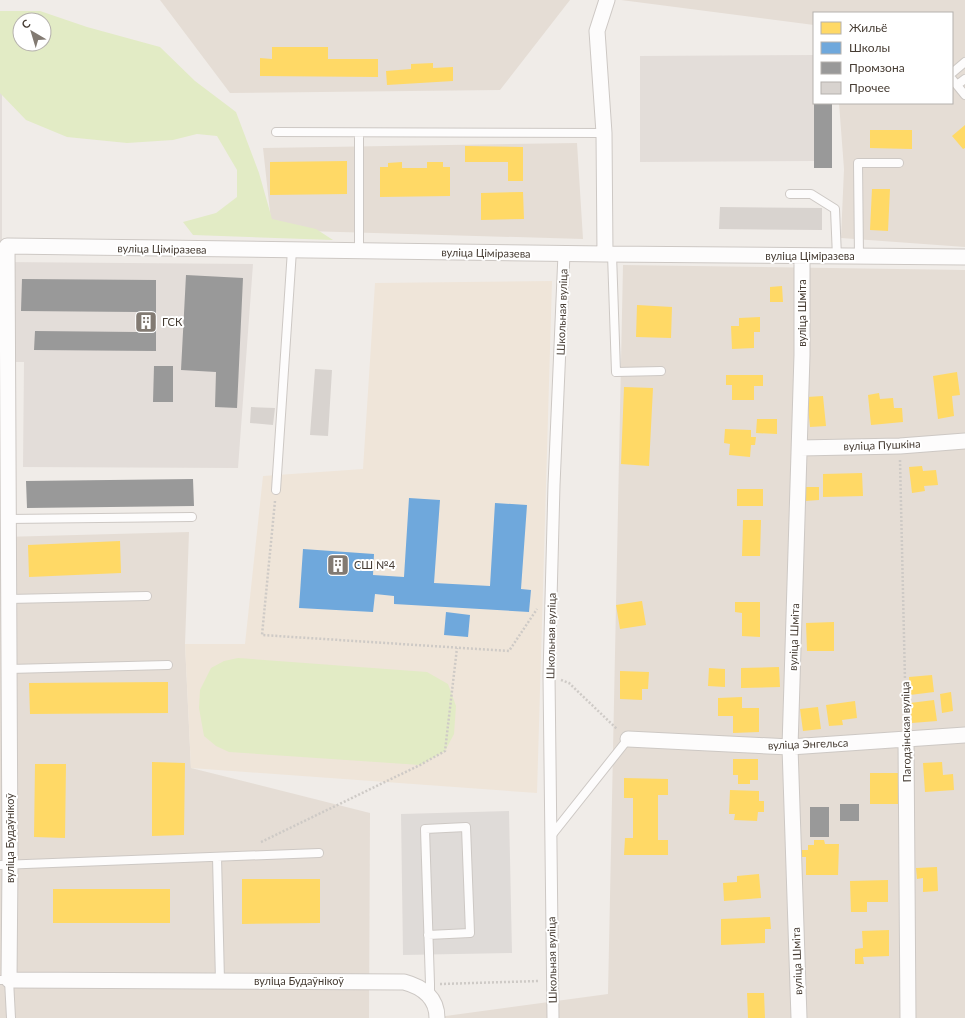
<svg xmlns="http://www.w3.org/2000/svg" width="965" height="1018" font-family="Lato,sans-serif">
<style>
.residential{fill:#e5ddd5}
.industrial{fill:#e3ddd9}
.education{fill:#efe5d9}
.green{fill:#e2ebc5;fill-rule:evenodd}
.parking{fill:#dfdbd8}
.homes{fill:#ffd966}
.schools{fill:#6fa8dc}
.industry{fill:#999}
.building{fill:#d8d3cf}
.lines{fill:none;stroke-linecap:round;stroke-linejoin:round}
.service-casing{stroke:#cdc8c4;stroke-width:10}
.pedestrian-casing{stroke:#cdc8c4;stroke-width:13}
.minor-casing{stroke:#cdc8c4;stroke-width:17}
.path{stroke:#cecac6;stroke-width:2.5;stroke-dasharray:2 2;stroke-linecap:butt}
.service{stroke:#fdfcfc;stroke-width:8}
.pedestrian{stroke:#fdfcfc;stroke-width:11}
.minor{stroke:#fdfcfc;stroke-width:15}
.labels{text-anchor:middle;stroke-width:4;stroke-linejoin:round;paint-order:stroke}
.street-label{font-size:11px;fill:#463c33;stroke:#fff}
.poi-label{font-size:11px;fill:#463c33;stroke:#fff;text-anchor:start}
</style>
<rect width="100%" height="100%" fill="#f0ece8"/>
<!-- residential -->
<path class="residential" d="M160,0H570L500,90L230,93Z
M621,0H965V247L841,238L844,169L839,103H952V13H814V25Z
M577,143L583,239L272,230L263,148Z
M623,265L965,270V1018H431L608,994Z
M0,494L2,537L189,532L185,644L191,768L370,813L369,1018H0Z"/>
<!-- industrial -->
<path class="industrial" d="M814,55V103H832V168H814V161L640,162V56Z
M0,91H2V262L253,264L238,468L23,467L24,362H0Z"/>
<!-- education -->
<path class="education" d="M552,281L537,793L191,768L185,644H245L263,476L363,469L375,283Z"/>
<!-- green -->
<path class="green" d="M0,11H40L87,27L160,47L195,81L236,112L259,173L272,219L316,229L333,240L193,235L183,222L216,213L237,197V170L217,136L197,134L173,140L127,143L67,137L26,120L0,93ZM20,20H44V44H20Z
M238,658L427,672L448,684L456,706L454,734L445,751L420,765L229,752L216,746L204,736L199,708L200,690L211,668L224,661Z"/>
<!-- parking -->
<path class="parking" d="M509,811L512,953L403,955L401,814Z"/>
<!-- homes -->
<path class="homes" d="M272,47H328V59H378V77L260,76V58L272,59Z
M433,63V68L453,67V81L387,85L386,71L411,69V64Z
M965,125V148L963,149L952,136Z
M870,130H912V149L870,148Z
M465,146L523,147V181H508V162H465Z
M347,161V194L270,195V162Z
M402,162V168H427V162H443V167H450V196L380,197V167H388V163Z
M872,189H890L888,231L870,230Z
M523,192L524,219L481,220V193Z
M782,286L783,302H770V287Z
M637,305L672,307L671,338L636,337Z
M760,317V332H754V348L732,349L731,326H739V318Z
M957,372L960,395L952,396L954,416L938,419L933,376Z
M726,375H763V386H754V400H732V385H726Z
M624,387L653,388L649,466L621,464Z
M879,393L880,399L893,398L894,408H902L903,422L871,425L868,395Z
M823,396L826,426L810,427L807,397Z
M757,419H777V434L756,433Z
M725,429L751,430V437H756L755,445H751L750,457L729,455L730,444L724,443Z
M922,466L923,471L936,470L938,485L924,486L925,491L912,493L909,467Z
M862,473L863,496L823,497V474Z
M804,487H819V500L805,501Z
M737,489H763V506H737Z
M743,520H761L760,556H742Z
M120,541L121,573L29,577L28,545Z
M642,601L646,625L620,629L616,605Z
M735,602H760V637L742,636V613L735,612Z
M834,622V651H807L806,623Z
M779,667L780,687L741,688V668Z
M709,668L725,669V687L708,686Z
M620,671L649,672L648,689H642V700L620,699Z
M932,675L934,692L910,695L909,677Z
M168,682V713L30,714L29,683Z
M951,692L953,711L942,713L940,694Z
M742,697V708H759V732L733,733V716H718V698Z
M934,700L937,721L912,723L910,703Z
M855,701L857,718L842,720L843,725L829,726L826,705Z
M818,707L821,729L803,731L800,709Z
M733,759H758V780H750V784H738V775H733Z
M152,762L185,763L184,835L152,836Z
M942,762L943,775L953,774L954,790L925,792L923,763Z
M35,764H66L65,838L34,837Z
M870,773H898V804H870Z
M624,778L668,779V795H658V840H668V855H624L625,838H633V798H624Z
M730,790L759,791V801H764V812H758L757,821L734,820L735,814H729Z
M814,840H824L825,844H839L838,875H806V857H801V850H808V845H814Z
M937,867L938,891L923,892V878L917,879L916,868Z
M759,874L761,898L724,901L723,883L737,882V876Z
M242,879H320V923L242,924Z
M888,880V902H867V912H851L850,881Z
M53,889H170V923H53Z
M770,917L771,929H765V943L721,945V919Z
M889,930V956L863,957L864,964H855V949L863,948L862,931Z
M747,993H764L765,1018H748Z"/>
<!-- schools -->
<path class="schools" d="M409,498L440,500L434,583L490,586L495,503L527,505L521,589L531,590L529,612L394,604V596L375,594L373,612L299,608L303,549L374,554L373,575L404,577Z
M446,612L470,615L468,637L444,635Z"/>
<!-- industry -->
<path class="industry" d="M814,103H832V168H814Z
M186,275L243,278L237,408L215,407L216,372L181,370Z
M22,279L156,280V351L34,350L35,331L137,332V312L21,311Z
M154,366H173V402H153Z
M193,479L194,506L27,508L26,481Z
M840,804H859V821H840Z
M810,807H829V837H810Z"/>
<!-- building -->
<path class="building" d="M720,207L822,208V230L719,229Z
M315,369L332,370L328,436L310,435Z
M251,407L275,408L273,425L250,423Z"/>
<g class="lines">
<!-- service casing -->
<g class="service-casing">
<path id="service" d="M952,73L965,62
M952,79L965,95
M957,85L965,79
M276,132L604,133
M359,133V251
M790,194H811L835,209L837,257
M612,254L616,372L661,371
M859,257L858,163H899
M276,490L292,250
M8,519L192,517
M9,599L147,596
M9,669L168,665
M551,836L628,739
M217,857L220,981
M0,865L319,853
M428,935L470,933L466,827L425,829L430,984V997
M0,980H9L11,1018"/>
</g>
<!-- pedestrian casing -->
<g class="pedestrian-casing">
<path id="pedestrian" d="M553,1018L549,676L554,485L564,254"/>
</g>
<!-- minor casing -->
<g class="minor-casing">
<path id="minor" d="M605,254L604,133L597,31L607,0
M800,448L900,446L965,441
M628,739L790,747L965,735
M906,740L908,1018
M437,1018C437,998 423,987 404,982L9,980L10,864L7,246L605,254L965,257
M799,1018L790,747L802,355V257"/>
</g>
<!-- path -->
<path class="path" d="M900,460L906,725
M275,501L262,635L509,651L537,609
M561,680L569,683L617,729
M261,842L420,765L445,751L457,648
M440,984L539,981"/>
<!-- service -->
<use href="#service" class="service"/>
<!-- pedestrian -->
<use href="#pedestrian" class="pedestrian"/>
<!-- minor -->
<use href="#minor" class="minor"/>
</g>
<!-- icons -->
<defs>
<g id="building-square" transform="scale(1.15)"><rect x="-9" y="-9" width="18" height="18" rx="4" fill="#827a72" stroke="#fff"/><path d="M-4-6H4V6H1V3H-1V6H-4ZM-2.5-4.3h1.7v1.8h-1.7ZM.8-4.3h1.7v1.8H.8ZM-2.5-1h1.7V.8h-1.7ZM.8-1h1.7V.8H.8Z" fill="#fff"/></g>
</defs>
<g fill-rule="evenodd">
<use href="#building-square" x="146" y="322"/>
<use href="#building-square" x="338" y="565"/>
</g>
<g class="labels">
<!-- street labels -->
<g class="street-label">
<text transform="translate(162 249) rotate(1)" y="4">вуліца Ціміразева</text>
<text transform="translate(486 253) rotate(1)" y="4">вуліца Ціміразева</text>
<text x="810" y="260">вуліца Ціміразева</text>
<text transform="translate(562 312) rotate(-88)" y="4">Школьная вуліца</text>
<text transform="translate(802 313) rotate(-90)" y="4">вуліца Шміта</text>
<text transform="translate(882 445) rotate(-2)" y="4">вуліца Пушкіна</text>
<text transform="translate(551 636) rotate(-89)" y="4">Школьная вуліца</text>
<text transform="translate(794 637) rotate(-88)" y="4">вуліца Шміта</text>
<text transform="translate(906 732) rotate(-91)" y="4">Пагодзінская вуліца</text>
<text transform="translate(808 744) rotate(-2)" y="4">вуліца Энгельса</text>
<text transform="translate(10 838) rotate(-90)" y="4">вуліца Будаўнікоў</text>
<text transform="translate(552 960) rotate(-91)" y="4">Школьная вуліца</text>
<text transform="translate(797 961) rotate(-92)" y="4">вуліца Шміта</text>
<text x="299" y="985">вуліца Будаўнікоў</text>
</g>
<!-- poi labels -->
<g class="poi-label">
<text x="162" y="326">ГСК</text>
<text x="354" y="569">СШ №4</text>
</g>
</g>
<!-- legend -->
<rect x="813" y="12" width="140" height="92" fill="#ffffff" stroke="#b5b1ad"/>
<rect x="821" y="22" width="20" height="12" fill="#ffd966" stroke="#b5b1ad"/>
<text x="849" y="32" font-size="12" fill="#463c33">Жильё</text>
<rect x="821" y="42" width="20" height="12" fill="#6fa8dc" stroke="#b5b1ad"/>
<text x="849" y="52" font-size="12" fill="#463c33">Школы</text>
<rect x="821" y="62" width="20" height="12" fill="#999999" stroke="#b5b1ad"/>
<text x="849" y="72" font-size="12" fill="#463c33">Промзона</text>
<rect x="821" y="82" width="20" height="12" fill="#d8d3cf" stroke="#b5b1ad"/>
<text x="849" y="92" font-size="12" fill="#463c33">Прочее</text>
<!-- north arrow -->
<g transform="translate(32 32) rotate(322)"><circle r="19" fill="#ffffff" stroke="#b5b1ad"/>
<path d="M0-3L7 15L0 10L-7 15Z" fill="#827a72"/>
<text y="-6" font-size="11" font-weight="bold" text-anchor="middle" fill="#463c33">С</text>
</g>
</svg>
